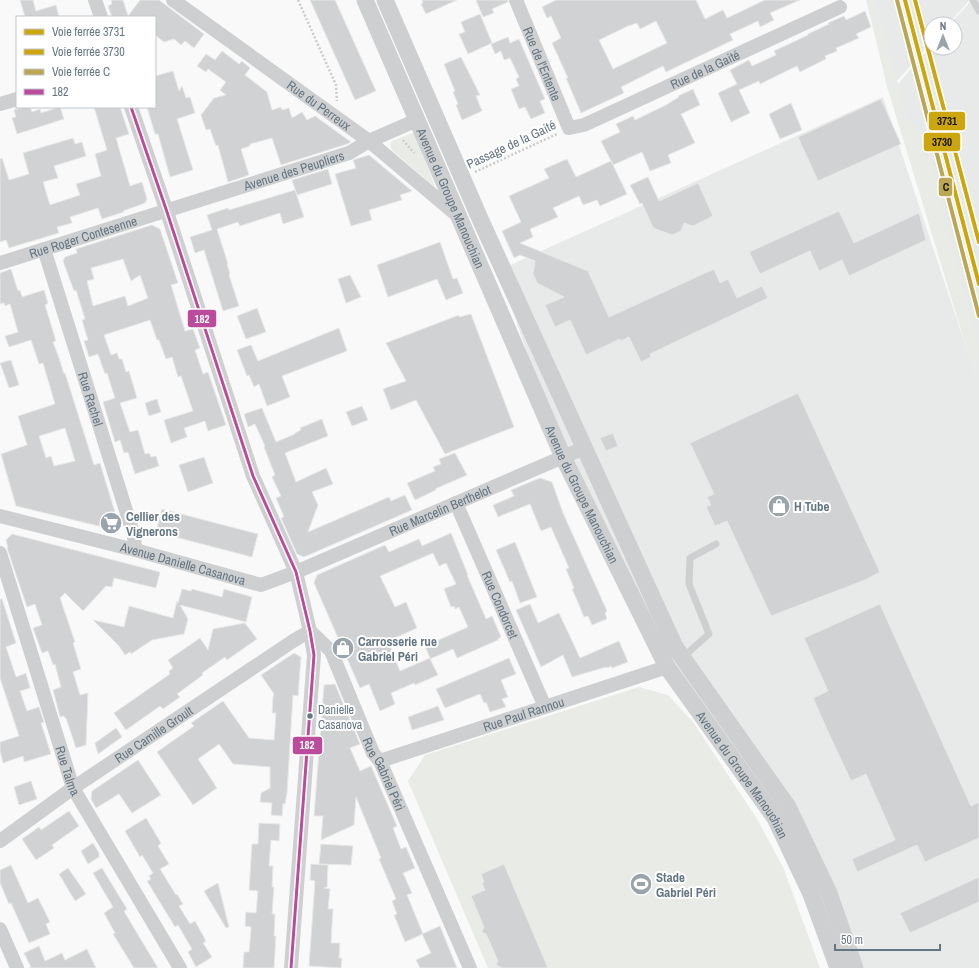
<svg xmlns="http://www.w3.org/2000/svg" width="979" height="968" font-family="'Archivo Narrow',sans-serif">
<style>
.built{fill:#e8e9e9}
.green{fill:#e8ebe6}
.building{fill:#d0d2d3;stroke:#e8e8e8;fill-rule:evenodd}
.lines{fill:none;stroke-linecap:round;stroke-linejoin:round}
.path{stroke:#cbcccd;stroke-width:2.5;stroke-dasharray:2 2;stroke-linecap:butt}
.service{stroke:#cecfd0;stroke-width:7}
.minor{stroke:#cecfd0;stroke-width:14}
.tertiary{stroke:#cecfd0;stroke-width:17}
.bus-1-casing{stroke:#fff;stroke-width:6}
.bus-1{stroke:#ba4c9b;stroke-width:3}
.rail-1-casing{stroke:#fff;stroke-width:7}
.rail-2-casing{stroke:#fff;stroke-width:7}
.rail-3-casing{stroke:#fff;stroke-width:7}
.rail-1{stroke:#cca60d;stroke-width:4}
.rail-2{stroke:#cca60d;stroke-width:4}
.rail-3{stroke:#baa653;stroke-width:4}
.bus-dot{fill:#657683;stroke:#fff;stroke-width:1.5}
.labels{text-anchor:middle;stroke-width:4;stroke-linejoin:round;paint-order:stroke}
.bus-label{font-size:12px;fill:#657683;stroke:#fff;text-anchor:start}
.street-label{font-size:13px;fill:#657683;stroke:#fff}
.poi-label{font-size:13px;font-weight:bold;fill:#657683;stroke:#fff;text-anchor:start}
.line-badge{stroke:#fff;stroke-width:1.5}
.badge-label{font-size:11px;text-anchor:middle;font-weight:bold;fill:#fff}
.pale-badge-label{font-size:11px;text-anchor:middle;font-weight:bold;fill:#111}
</style>
<rect width="100%" height="100%" fill="#f9f9f9"/>
<!-- built -->
<path class="built" d="M867,0H970L948,24H931V43L888,91Z
M972,0H979V968H847L816,887L654,634L556,438L499,270L883,97L969,356L890,93L931,46V48H955V24H950Z"/>
<!-- green -->
<path class="green" d="M866,0H876L907,119L924,133L979,347L976,379L889,93Z
M415,132L435,187L392,150L390,145L392,141Z
M639,687L668,695L693,722L757,819L783,867L820,968H488L408,781L425,755Z"/>
<!-- building -->
<path class="building" d="M20,0H33L36,11L56,5L59,17H25Z
M111,0H123L128,16L140,0H159L204,34L194,48L185,41L181,45L174,39L164,42L155,35V17H112L108,6L112,4Z
M310,0H335L376,91L355,100Z
M422,0H457L426,14L421,4L423,3Z
M476,0H508V2L492,9L494,13L483,17Z
M556,0H696L705,19L723,10L727,18L765,0H800L770,13L774,20L760,27L758,21L730,34L733,40L666,72L663,66L621,87L624,93L581,113L566,78H568L552,43L561,38L551,16L547,18L542,7ZM656,21L667,43L613,69L599,40L628,26L637,23L640,29Z
M865,11L871,27L856,34L859,38L836,48L837,51L825,56L826,59L800,72L797,66L760,84L759,81L739,90L750,113L731,122L718,93L737,84L730,70L749,60L752,66L776,55L774,51L808,35V34L829,24L828,23L844,16L846,20Z
M480,14L492,43L468,54L459,34L465,32L461,22Z
M508,37L510,43L519,39L545,99L540,101L545,113L531,119L525,107L519,109L511,89L519,86L516,79L519,77L510,58L504,60L501,51L495,54L491,44Z
M222,51L239,64L242,61L250,68L245,75L267,92L272,110L281,107L282,110L289,108L292,118L302,112L307,120L315,116L351,142L347,144L281,165L272,138L250,144V146L241,149L249,175L228,182L218,145L216,146L210,129L206,130L201,115L214,98L226,95L220,90L226,82L208,69L206,72L197,66L206,54L215,60Z
M461,57L480,95L476,96L482,111L462,120L456,105L458,104L453,92L455,91L444,64Z
M173,71L179,91L182,86L186,98L190,97L195,113L177,119L193,170L170,177L158,134H155L147,107H155V76Z
M693,89L700,105L681,114L695,143L668,155L671,163L650,171L642,152L613,165L601,141L620,132L616,124L633,116L635,120L666,105L679,97L678,96Z
M881,99L901,144L818,181L798,137Z
M791,103L802,130L780,139L769,114Z
M24,107H30L32,112L40,109L41,113L60,107L64,119L17,134L12,118L16,117L14,110Z
M94,107H120L129,134L116,138L130,186L142,182L147,199L145,203L123,211L124,212L102,219L98,208L70,217L72,223L57,227L59,233L9,248L6,240L0,242V159L2,158L9,180L29,174L23,153L73,138L75,144L82,142L86,156L54,166L58,178L43,182L50,205L80,195L76,184L101,176L95,154L107,150Z
M369,155L412,191L400,195L402,200L369,210L372,220L351,226L335,174L356,168L353,160Z
M567,159L576,177L611,161L627,194L600,206L597,200L583,205L579,196L553,208L558,217L530,229L533,237L520,243L588,271L609,317L714,269L720,283L728,279L737,298L762,286L768,298L650,354L651,357L641,362L629,337L621,341L620,339L586,355L570,320L555,327L545,305L564,297L537,283L533,274L535,261L520,255L514,258L502,231L521,222L509,196L549,178L544,169Z
M328,169L332,184L297,195L292,180Z
M648,177L659,201L698,183L713,216L693,226L684,223L681,231L672,235L653,228L642,203L640,204L630,185Z
M295,190L304,217L283,224L280,213L240,226L238,222L217,229L228,264H227L230,274L229,275L239,306L223,311L204,250L195,253L190,237L212,230L207,215L228,208L229,210Z
M839,211L854,243L919,213L926,240L849,276L842,260L819,271L810,251L760,274L749,252Z
M152,225L160,229L178,283L171,285L185,331L193,329L200,348L195,350L203,374L208,372L226,425L208,431L205,421L184,428L187,437L171,443L164,420L193,411L181,376L178,377L172,357L166,359L159,340H157L150,320L104,335L111,355L117,353L119,359H122L126,372L129,371L137,398L120,403L130,432L138,430L145,454L149,453L151,457L156,456L159,466L135,474L128,452L124,453L120,440L115,442L103,402L115,398L107,373L105,374L98,354L89,357L84,341L88,340L82,320L85,319L76,290L74,291L63,261L65,257L77,253L76,249ZM123,259L131,281L140,275L148,298L128,306L125,296L93,306L87,281L94,279L91,268Z
M440,242L453,279L457,278L463,293L446,300L437,279L388,297L377,265Z
M11,269L18,291L20,290L22,297L44,290L48,303L45,305L56,341L53,342L59,358L64,374L65,373L94,465L100,463L118,522L111,529L16,506L1,454L27,445L18,416L55,404L43,363L39,364L31,340L9,347L5,336L18,332L10,304L5,306L4,303L0,304V273ZM65,428L75,461L54,466L51,456L46,458L39,436Z
M350,275L361,297L346,303L338,279Z
M257,308L266,332L246,339L237,316Z
M471,314L514,427L445,454L416,400L391,410L383,389L406,381L386,343L459,315V317Z
M339,328L347,351L282,376L290,397L267,406L259,384L254,387L249,375L247,376L237,350L251,345L258,361Z
M11,360L19,385L9,388L0,363Z
M798,393L880,572L865,580L771,616L727,521L715,526L706,507L711,505L707,497L714,494L690,443Z
M157,399L161,412L149,416L145,403Z
M362,406L368,420L352,426L346,412Z
M262,408L276,442L295,434V433L301,430L300,428L322,419L328,436L285,453L296,482L326,468L333,484L312,492L318,505L308,532L389,497L391,501L405,495L412,510L304,557L297,554L281,518L284,517L276,498L281,496L272,477L275,475L264,447L265,446L255,424L248,427L244,414Z
M613,433L618,446L606,451L600,438Z
M455,453L467,475L435,489L436,490L415,500L407,483L435,471L433,467L441,464L439,459Z
M204,457L213,483L188,492L179,465Z
M540,478L552,482L563,513L607,611L605,613L607,619L592,625L588,616L584,617L577,600L572,589L574,588L566,569L569,568L551,527L541,531L530,504L498,517L493,505L514,496L511,490Z
M162,509L258,534L252,557L156,532Z
M451,533L468,575H467L486,619L492,616L501,637L498,639V640L457,658L453,649L430,659L438,675L415,685L414,683L391,693L395,704L380,711L369,684L360,688L314,583L317,575L385,545L389,552L419,539L422,546ZM433,553L439,566L446,563L456,584L444,589L451,607L454,606L455,609L459,607L468,627L425,646L430,658L400,671L388,641L417,628L406,602L395,607L380,576Z
M12,534L160,572L156,588L114,578L112,587L106,586L83,611L65,593L60,598L75,642L73,643L81,669L73,672L80,695L88,693L86,745L76,748L66,718H65L64,716L60,717L53,690L61,687L55,664L53,665L48,651L42,653L33,628L42,625L35,604L27,607L7,548H8L6,540Z
M515,542L537,597L520,603L512,581L510,582L496,550Z
M182,589L191,591L192,589L222,597L224,589L252,597L246,622L180,605L188,619L184,634L152,640L131,654L130,652L125,655L119,646L93,620L124,627L129,606L173,618L177,601L178,603Z
M0,599H2L16,643L6,647L16,677L26,673L30,688L20,691L27,711L39,707L44,722L41,723L51,754L24,762L23,756L3,763L0,751V742L19,736L0,678Z
M530,604L538,623L559,613L580,658L619,641L628,662L612,668L611,666L607,668L606,667L572,677L563,655L541,667L516,610Z
M880,604L971,806L979,802V838L925,862L917,845L857,872L852,859L895,840L866,774L851,781L829,734L813,698L828,691L804,638Z
M245,623L257,639L227,660L225,657L202,673L203,675L177,694L180,697L163,709L160,706L126,730L114,713L170,674L169,671L173,668L168,660L200,638L208,650L213,629Z
M294,653L301,657L298,696L293,695L287,793L285,804L283,803L282,816L271,815L272,803L260,802L261,793L270,788V767L233,764L219,744L198,759L217,788L193,805L157,752L194,726L191,723L223,701L249,738L274,740L276,713H272L273,697L274,694L261,675Z
M509,658L516,674L501,680L508,697L502,699L506,707L490,712L486,702L484,703L480,694L445,708L436,689Z
M335,684L360,744L350,748L360,771L371,766L397,826L393,828L401,849L406,847L415,868L403,873L412,893L407,895L423,934L405,942L394,915L397,914L392,901L396,899L379,859L381,858L356,797L354,825L321,840L323,816H314L324,685Z
M438,706L444,720L412,730L408,717Z
M116,728L122,737L98,754L95,743Z
M138,760L161,795L132,813L119,794L96,808L91,799L92,791Z
M31,781L37,799L19,805L14,787Z
M69,811L79,826L52,845L54,848L36,860L22,839L39,827L41,830Z
M146,818L161,843L158,846L169,864L160,869L176,895L177,894L183,904L179,906L190,924L195,921L206,941L203,943L212,957L196,967L188,952L192,949L178,925L175,927L147,881L151,879L149,876L153,873L142,855L140,857L125,831Z
M259,823L280,824L279,841L271,840L269,866H273L272,887H274L272,914H275L274,936H276L274,968H243L244,952H249L251,930V927L245,926L246,912L256,913L258,891L249,890L252,844H258Z
M93,843L99,853V857L88,864L81,851Z
M321,844L353,846L351,865L319,864Z
M311,864L328,865L327,887L324,888L330,889L328,909H333L331,943H340L339,958H342L341,968L309,966L315,881L310,880Z
M504,864L548,968H502L496,965L498,961L486,934L482,932L484,927L471,896L485,890L482,883L484,882L481,874Z
M11,865L28,903L38,898L50,922L46,924L50,934L29,943L11,903L9,904L0,883V870Z
M68,868L86,894L75,901L59,874Z
M102,868L127,909L124,911L125,913L158,968H134L113,934L115,933L104,913L113,907L93,873Z
M979,877V902L910,933L900,913Z
M218,883L229,927L226,928L204,891Z
M440,926L457,968H420L416,960L431,953L422,934Z
M39,946L45,961L62,953L65,960L87,949L96,968H29L31,967L24,953Z"/>
<g class="lines">
<!-- path -->
<path class="path" d="M298,0L336,85L337,101
M403,140L414,153
M475,172L557,134"/>
<!-- service -->
<path class="service" d="M973,0L979,11
M683,657L709,634L689,584L690,558L716,544"/>
<!-- minor -->
<g class="minor">
<path d="M95,0L101,17"/>
<path id="s1" d="M173,0L369,141L459,217"/>
<path id="s2" d="M516,0L569,128L584,125L840,7"/>
<path d="M0,104L17,99"/>
<path d="M131,107L166,209L253,476L296,572L310,631L314,655L291,968"/>
<path id="s3" d="M44,249L134,536L135,550"/>
<path id="s4" d="M0,263L349,153L369,141L417,120"/>
<path id="s5" d="M456,503L545,707"/>
<path id="s6" d="M0,516L135,550L261,585L296,572L584,448"/>
<path id="s7" d="M0,553L73,788L180,968"/>
<path id="s8" d="M310,631L331,651L373,753L380,761L470,968"/>
<path id="s9" d="M380,761L667,667"/>
<path id="s10" d="M0,841L73,788L293,641L310,631"/>
<path d="M0,929L17,968"/>
</g>
<!-- tertiary -->
<g class="tertiary">
<path id="s11" d="M365,0L563,457L667,667L775,818L811,894L838,968"/>
<path d="M385,0L481,221L675,647L788,807L829,893L855,968"/>
</g>
<!-- bus-1 casing -->
<g class="bus-1-casing">
<path id="bus-1" d="M131,107L166,209L253,476L296,572L310,631L314,655L291,968"/>
</g>
<!-- bus-1 -->
<use href="#bus-1" class="bus-1"/>
<!-- rail-1 casing -->
<g class="rail-1-casing">
<path id="rail-1" d="M915,0L979,242"/>
</g>
<!-- rail-2 casing -->
<g class="rail-2-casing">
<path id="rail-2" d="M905,0L979,284"/>
</g>
<!-- rail-3 casing -->
<g class="rail-3-casing">
<path id="rail-3" d="M897,0L979,316"/>
</g>
<!-- rail-1 -->
<use href="#rail-1" class="rail-1"/>
<!-- rail-2 -->
<use href="#rail-2" class="rail-2"/>
<!-- rail-3 -->
<use href="#rail-3" class="rail-3"/>
</g>
<!-- icons -->
<defs>
<g id="shop-disc" transform="scale(1.15)"><circle r="9.5" fill="#99a4ac" stroke="#fff"/><path d="M-5-2.5h2.3a2.7 3.5 0 0 1 5.4 0H5L5.5 6h-11ZM-1.5-2.5h3a1.5 2.3 0 0 0-3 0Z" fill="#fff"/></g>
<g id="supermarket-disc" transform="scale(1.15)"><circle r="9.5" fill="#99a4ac" stroke="#fff"/><path d="M-6-5.5h2.5l.6 2H6L4.5 2H-2.5L-4.4-4H-6ZM-1.5 3.2a1.3 1.3 0 1 0 .1 0ZM3 3.2a1.3 1.3 0 1 0 .1 0Z" fill="#fff"/></g>
<g id="stadium-disc" transform="scale(1.15)"><circle r="9.5" fill="#99a4ac" stroke="#fff"/><path d="M0-5a6.5 5 0 1 0 0 10a6.5 5 0 1 0 0-10ZM-3.5-1.8h7v3.6h-7Z" fill="#fff"/></g>
</defs>
<g fill-rule="evenodd">
<use href="#shop-disc" x="779" y="506"/>
<use href="#supermarket-disc" x="111" y="523"/>
<use href="#shop-disc" x="343" y="648"/>
<use href="#stadium-disc" x="641" y="884"/>
</g>
<!-- markers -->
<circle class="bus-dot" cx="310" cy="716" r="3.5"/>
<g class="labels">
<!-- bus labels -->
<g class="bus-label">
<text x="318" y="714">Danielle<tspan x="318" dy="15">Casanova</tspan></text>
</g>
<!-- street labels -->
<g class="street-label">
<text dy="5" stroke="none"><textPath href="#s2" startOffset="69">Rue de l'Entente</textPath></text>
<text dy="5" stroke="none"><textPath href="#s2" startOffset="287">Rue de la Gaité</textPath></text>
<text dy="5" stroke="none"><textPath href="#s1" startOffset="180">Rue du Perreux</textPath></text>
<text transform="translate(511 144) rotate(-25)" y="5">Passage de la Gaité</text>
<text dy="5" stroke="none"><textPath href="#s4" startOffset="308">Avenue des Peupliers</textPath></text>
<text dy="5" stroke="none"><textPath href="#s11" startOffset="216">Avenue du Groupe Manouchian</textPath></text>
<text dy="5" stroke="none"><textPath href="#s4" startOffset="87">Rue Roger Contesenne</textPath></text>
<text dy="5" stroke="none"><textPath href="#s3" startOffset="157">Rue Rachel</textPath></text>
<text dy="5" stroke="none"><textPath href="#s11" startOffset="540">Avenue du Groupe Manouchian</textPath></text>
<text dy="5" stroke="none"><textPath href="#s6" startOffset="464">Rue Marcelin Berthelot</textPath></text>
<text dy="5" stroke="none"><textPath href="#s6" startOffset="189">Avenue Danielle Casanova</textPath></text>
<text dy="5" stroke="none"><textPath href="#s5" startOffset="111">Rue Condorcet</textPath></text>
<text dy="5" stroke="none"><textPath href="#s9" startOffset="151">Rue Paul Rannou</textPath></text>
<text dy="5" stroke="none"><textPath href="#s10" startOffset="187">Rue Camille Groult</textPath></text>
<text dy="5" stroke="none"><textPath href="#s7" startOffset="228">Rue Talma</textPath></text>
<text dy="5" stroke="none"><textPath href="#s8" startOffset="163">Rue Gabriel Péri</textPath></text>
<text dy="5" stroke="none"><textPath href="#s11" startOffset="864">Avenue du Groupe Manouchian</textPath></text>
</g>
<!-- poi labels -->
<g class="poi-label">
<text x="794" y="511">H Tube</text>
<text x="126" y="521">Cellier des<tspan x="126" dy="15">Vignerons</tspan></text>
<text x="358" y="646">Carrosserie rue<tspan x="358" dy="15">Gabriel Péri</tspan></text>
<text x="656" y="882">Stade<tspan x="656" dy="15">Gabriel Péri</tspan></text>
</g>
</g>
<g class="line-badge">
<rect x="928" y="111" width="38" height="20" rx="4" fill="#cca60d"/>
<rect x="923" y="132" width="38" height="20" rx="4" fill="#cca60d"/>
<rect x="938" y="177" width="15" height="20" rx="4" fill="#baa653"/>
<rect x="187" y="309" width="30" height="19" rx="4" fill="#ba4c9b"/>
<rect x="292" y="736" width="31" height="19" rx="4" fill="#ba4c9b"/>
</g>
<g class="badge-label">
<text x="202" y="323">182</text>
<text x="307" y="749">182</text>
</g>
<g class="pale-badge-label">
<text x="947" y="125">3731</text>
<text x="942" y="146">3730</text>
<text x="946" y="191">C</text>
</g>
<!-- legend -->
<rect x="16" y="16" width="140" height="92" fill="#ffffff" stroke="#c1c8cd"/>
<rect x="24" y="29" width="20" height="6" fill="#cca60d" stroke="#c1c8cd"/>
<text x="52" y="36" font-size="12" fill="#657683">Voie ferrée 3731</text>
<rect x="24" y="49" width="20" height="6" fill="#cca60d" stroke="#c1c8cd"/>
<text x="52" y="56" font-size="12" fill="#657683">Voie ferrée 3730</text>
<rect x="24" y="69" width="20" height="6" fill="#baa653" stroke="#c1c8cd"/>
<text x="52" y="76" font-size="12" fill="#657683">Voie ferrée C</text>
<rect x="24" y="89" width="20" height="6" fill="#ba4c9b" stroke="#c1c8cd"/>
<text x="52" y="96" font-size="12" fill="#657683">182</text>
<!-- north arrow -->
<g transform="translate(943 36)"><circle r="19" fill="#ffffff" stroke="#c1c8cd"/>
<path d="M0-3L7 15L0 10L-7 15Z" fill="#99a4ac"/>
<text y="-6" font-size="11" font-weight="bold" text-anchor="middle" fill="#657683">N</text>
</g>
<!-- scale -->
<path d="M835 944v6h105v-6" fill="none" stroke="#657683" stroke-width="2"/>
<text x="841" y="944" font-size="12" fill="#657683" stroke="#ffffff" stroke-width="3" paint-order="stroke">50 m</text>
</svg>
